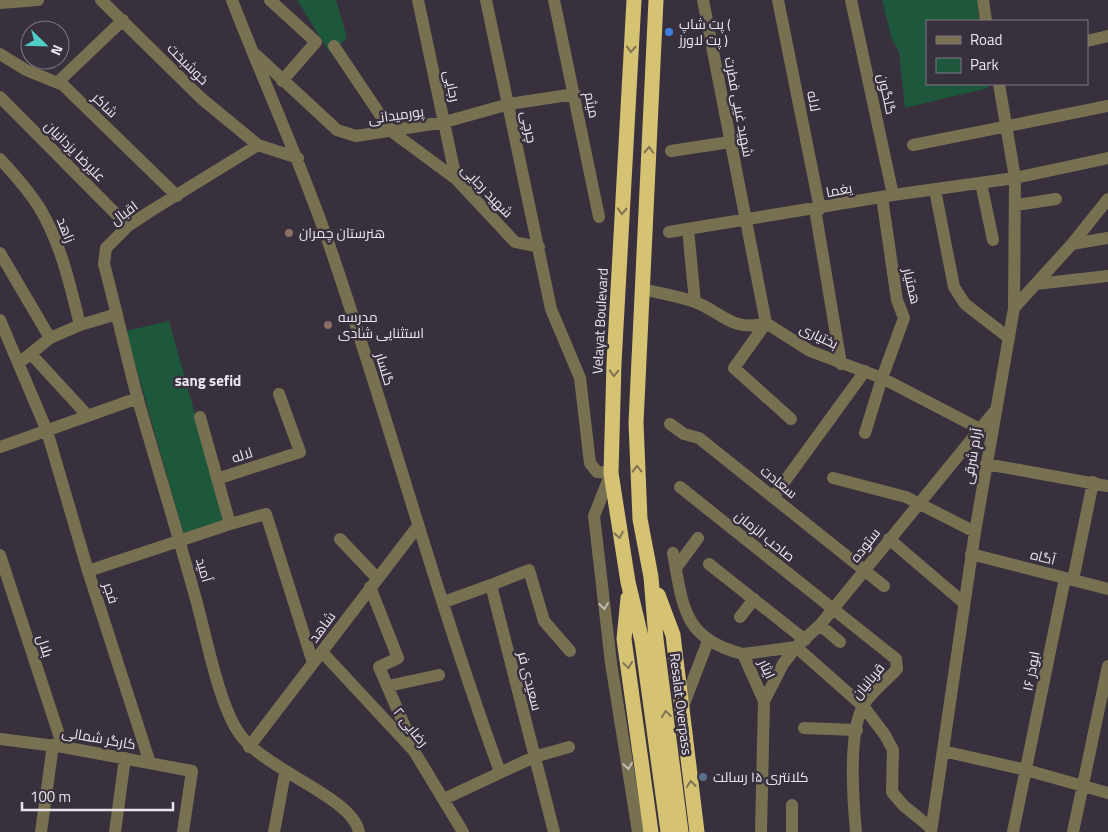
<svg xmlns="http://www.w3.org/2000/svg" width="1108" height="832" font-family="'Titillium Web',Cairo,sans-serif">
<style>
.green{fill:#1d583c}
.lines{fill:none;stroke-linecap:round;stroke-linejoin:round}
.minor{stroke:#787151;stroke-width:12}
.highway{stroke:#d5c373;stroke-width:15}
.oneway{stroke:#7f7255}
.oneway2{stroke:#c2bcb6}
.shop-dot{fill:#3f7fe0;stroke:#38303d;stroke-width:2}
.education-dot{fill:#8d6e63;stroke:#38303d;stroke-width:2}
.service-dot{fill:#5c6f8a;stroke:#38303d;stroke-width:2}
.labels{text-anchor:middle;stroke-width:5;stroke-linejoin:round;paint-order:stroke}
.poi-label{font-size:14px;fill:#eae5ed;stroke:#38303d;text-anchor:start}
.street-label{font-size:14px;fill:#eae5ed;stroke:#38303d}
.neighbourhood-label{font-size:15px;font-weight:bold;fill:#eae5ed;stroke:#38303d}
</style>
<rect width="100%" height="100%" fill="#38303d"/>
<!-- green -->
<path class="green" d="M297,0H336L347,38L330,53Z
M882,0H977L979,21H927V84H987L988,88L905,108L899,52L892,40Z
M169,321L225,522L183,533L126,331Z"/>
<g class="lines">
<!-- minor -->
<path class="minor" d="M101,0L202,99L258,145
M232,0C265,86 304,169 333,256C391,427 438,602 500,772
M270,0L316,42L282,81
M418,0L456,179
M486,0L551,309L580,378L590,463L597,472L611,473L594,516L611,663L638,832
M554,0L599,217
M703,0L766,323L734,368L791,419
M778,0L820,209
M851,0L893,195
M983,0L986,21
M0,3L38,0
M1087,41L1108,36
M334,46L391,131L456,179L515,242L539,247
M0,54L26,70L63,85L177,196
M256,55L337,130L356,136L445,122L509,104L575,94
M58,82L123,20
M0,97L128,226
M913,145L1108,106
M671,151L730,142
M298,158L258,145L149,212L128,226L106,248L104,264C116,309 126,355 138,400C157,466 177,531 195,596C206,634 218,703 239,733C264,770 353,797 359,832
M0,159C14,174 28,190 39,207C61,243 70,285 80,325
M981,183L993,240
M935,190L954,287L965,304L1009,338
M1016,205L1056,199
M815,209L841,364
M688,229L695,302
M669,232L893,195L1015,178L1108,158
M1072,244L1108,238
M0,253L50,338
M1036,284L1108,276
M642,289C659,293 678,296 695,302C722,312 733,333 766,323L810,351L882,378L980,429
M1014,308L1072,244L1108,199
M0,320L47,431L88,571L150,763
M31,354L88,416
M19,363L50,338L80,325L117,314
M200,417L230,524L266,514L313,663
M670,424L684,434L699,438L884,586
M865,433L882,378L904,318L897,300L882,197
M0,447L138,398
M986,464L1108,486
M833,478L906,497L975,532
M217,479L300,452L279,394
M680,487L896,659L897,669C887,680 870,693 863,706C848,734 853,800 856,832
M774,496L865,371
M340,539L377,578
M889,539L964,603
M673,553C683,607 683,639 743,654L764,701L761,832
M971,554L1108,589
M0,555L63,747
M709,564L805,640
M676,568L698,538
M88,571L230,524
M1073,580L1093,482
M491,585L529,570L544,621L570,651
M370,587L398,658L379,667L412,743
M444,602L491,585L554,832
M740,617L754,599
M820,625L840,642
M322,652L414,751L463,832
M743,654L796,647L863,706L885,735L893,750L892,792L903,805L931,828
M388,686L439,675
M764,701L783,664L796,647L820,625L994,412
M682,709L708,641
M804,728L857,730
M0,739L63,747L192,771L183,832
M249,747L418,526
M943,751L1026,770L1108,793
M444,799L534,757L569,747
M792,805V832
M41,832L53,745
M115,832L125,758
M274,832L285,773
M931,832L975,532L1014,308L1015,178L999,84
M1013,832L1065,578
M1073,832L1108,666"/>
<!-- highway -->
<path class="highway" d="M634,0L614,363L611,473L628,582L642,641L668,832
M656,0L636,423L640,519L651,577L656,639L681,832
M658,595L673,635L697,832
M628,598L624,639L651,832"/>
</g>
<!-- one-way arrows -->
<defs><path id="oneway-chevron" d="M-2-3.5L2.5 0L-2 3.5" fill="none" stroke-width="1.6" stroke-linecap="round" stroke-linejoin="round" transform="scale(1.25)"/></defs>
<g class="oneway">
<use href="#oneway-chevron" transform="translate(631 49) rotate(93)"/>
<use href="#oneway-chevron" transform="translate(649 150) rotate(-87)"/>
<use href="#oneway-chevron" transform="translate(622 211) rotate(93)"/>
<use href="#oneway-chevron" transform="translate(614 373) rotate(92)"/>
<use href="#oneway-chevron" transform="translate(637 469) rotate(-91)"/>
<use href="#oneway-chevron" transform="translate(619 535) rotate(80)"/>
<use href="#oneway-chevron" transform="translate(628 665) rotate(82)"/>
<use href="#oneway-chevron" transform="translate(666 714) rotate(-97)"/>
<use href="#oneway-chevron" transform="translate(691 784) rotate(-97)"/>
</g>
<g class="oneway2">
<use href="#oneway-chevron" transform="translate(604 606) rotate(83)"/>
<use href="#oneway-chevron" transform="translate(628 766) rotate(81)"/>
</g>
<!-- markers -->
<circle class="shop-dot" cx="669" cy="32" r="5"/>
<g class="education-dot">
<circle cx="289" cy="233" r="5"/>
<circle cx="328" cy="325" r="5"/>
</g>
<circle class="service-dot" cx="703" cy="777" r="5"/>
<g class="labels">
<!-- poi labels -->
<g class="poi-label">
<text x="679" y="29">پت شاپ (<tspan x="679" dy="16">پت لاورز )</tspan></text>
<text x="299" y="238">هنرستان چمران</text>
<text x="338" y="322">مدرسه<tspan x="338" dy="16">استثنایی شادی</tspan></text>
<text x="713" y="782">کلانتری ۱۵ رسالت</text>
</g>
<!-- street labels -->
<g class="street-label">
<text transform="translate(188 64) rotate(45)" y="5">خوشبخت</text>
<text transform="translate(452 86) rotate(78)" y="5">رجایی</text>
<text transform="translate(887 94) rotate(77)" y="5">گلگون</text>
<text transform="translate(814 101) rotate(79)" y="5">لاله</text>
<text transform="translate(105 105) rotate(44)" y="5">شاکر</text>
<text transform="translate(592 105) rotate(79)" y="5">میثم</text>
<text transform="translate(739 107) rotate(79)" y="5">شهید غیبی فطرت</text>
<text transform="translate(396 115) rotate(-8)" y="5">پورمیدانی</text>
<text transform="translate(529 127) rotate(78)" y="5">چرچی</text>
<text transform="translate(75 151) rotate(45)" y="5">علیرضا یزدانیان</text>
<text transform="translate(839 190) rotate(-11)" y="5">یغما</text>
<text transform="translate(487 191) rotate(46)" y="5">شهید رجایی</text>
<text transform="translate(124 213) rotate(-37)" y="5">اقبال</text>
<text transform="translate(66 230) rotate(68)" y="5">زاهد</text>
<text transform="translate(912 286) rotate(77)" y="5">همتیار</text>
<text transform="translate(600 321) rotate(-87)" y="5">Velayat Boulevard</text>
<text transform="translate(819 336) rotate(26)" y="5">بختیاری</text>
<text transform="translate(385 369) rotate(73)" y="5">گلسار</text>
<text transform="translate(242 455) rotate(-18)" y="5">لاله</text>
<text transform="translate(972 456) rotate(-80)" y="5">آرام شرقی</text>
<text transform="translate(779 482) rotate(39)" y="5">سعادت</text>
<text transform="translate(765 536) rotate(39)" y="5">صاحب الزمان</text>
<text transform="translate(865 545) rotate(-52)" y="5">ستوده</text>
<text transform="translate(1043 557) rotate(14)" y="5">آگاه</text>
<text transform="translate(204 570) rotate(74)" y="5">اُمید</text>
<text transform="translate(111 593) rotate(72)" y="5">فجر</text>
<text transform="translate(322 627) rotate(-53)" y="5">شاهد</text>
<text transform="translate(45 646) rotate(72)" y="5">بلال</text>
<text transform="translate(767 669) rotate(65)" y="5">ایثار</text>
<text transform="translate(1031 671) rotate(-79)" y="5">ابوذر ۱۶</text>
<text transform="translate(530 681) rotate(76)" y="5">سعیدی فر</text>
<text transform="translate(868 681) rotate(-50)" y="5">قربانیان</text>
<text transform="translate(681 704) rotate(83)" y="5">Resalat Overpass</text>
<text transform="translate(411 727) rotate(51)" y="5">رضایی ۲</text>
<text transform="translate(99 738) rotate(10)" y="5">کارگر شمالی</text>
</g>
<!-- neighbourhood labels -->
<g class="neighbourhood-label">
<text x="208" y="386">sang sefid</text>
</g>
</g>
<!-- legend -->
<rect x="926" y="20" width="162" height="65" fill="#38303d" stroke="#7f7883"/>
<rect x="936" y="36" width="25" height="8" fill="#787151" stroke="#7f7883"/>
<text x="970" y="45" font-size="15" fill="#eae5ed">Road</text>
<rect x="936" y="58" width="25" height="15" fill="#1d583c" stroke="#7f7883"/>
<text x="970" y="70" font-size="15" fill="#eae5ed">Park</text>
<!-- north arrow -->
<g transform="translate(45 45) rotate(113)"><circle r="24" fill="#38303d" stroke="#7f7883"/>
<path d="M0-4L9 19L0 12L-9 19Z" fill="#53cdc9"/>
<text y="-8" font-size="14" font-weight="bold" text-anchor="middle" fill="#eae5ed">N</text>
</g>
<!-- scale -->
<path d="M22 802v8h151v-8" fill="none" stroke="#eae5ed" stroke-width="2.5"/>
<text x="30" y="802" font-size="15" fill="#eae5ed" stroke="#38303d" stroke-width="4" paint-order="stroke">100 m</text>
</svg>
